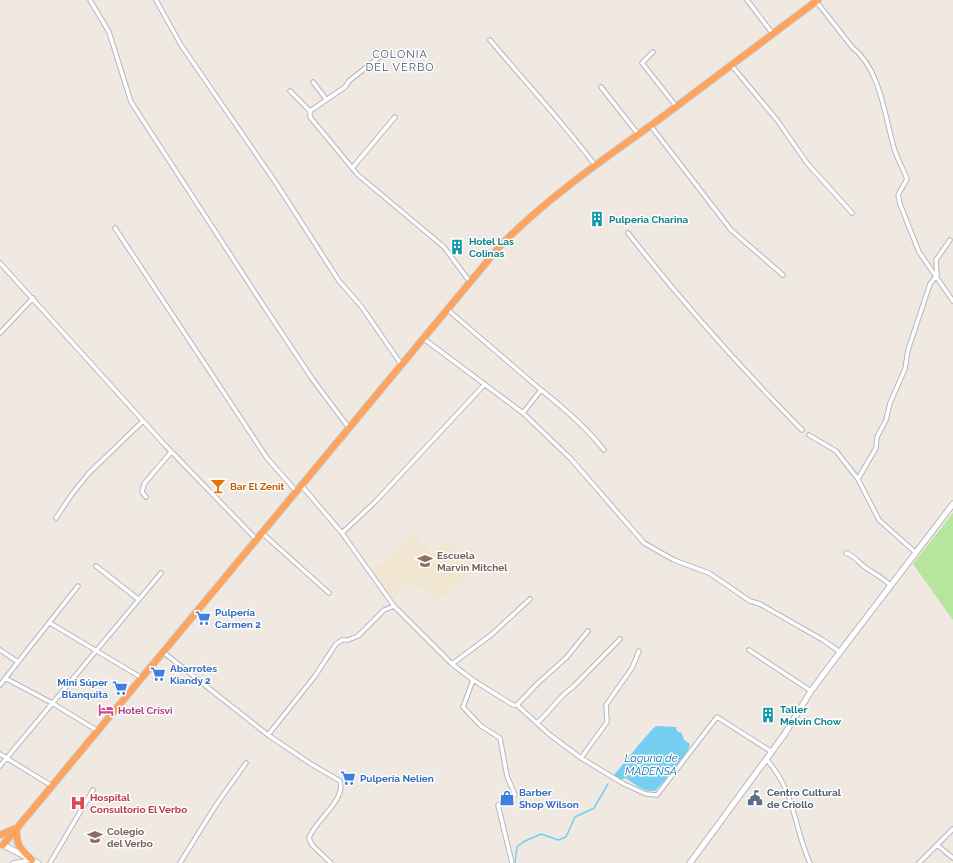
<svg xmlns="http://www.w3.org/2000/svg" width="953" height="863" font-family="Raleway,sans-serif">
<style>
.education{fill:#f0e6d1}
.green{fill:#b6e59e}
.water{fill:#75cff0}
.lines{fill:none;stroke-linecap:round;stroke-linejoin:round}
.stream{stroke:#75cff0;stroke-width:1.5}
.street-casing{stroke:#b4b7c1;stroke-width:5.5}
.secondary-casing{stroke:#b4b7c1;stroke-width:7}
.highway-casing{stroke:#c9c9c9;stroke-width:8}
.street{stroke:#fff;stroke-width:3.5}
.secondary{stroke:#fff;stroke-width:5}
.highway{stroke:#ffa35c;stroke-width:6}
.labels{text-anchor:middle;stroke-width:3;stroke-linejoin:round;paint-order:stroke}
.culture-label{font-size:10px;font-weight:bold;fill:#0d838f;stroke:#fff;text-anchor:start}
.food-label{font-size:10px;font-weight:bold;fill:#c56008;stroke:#fff;text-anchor:start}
.education-label{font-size:10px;font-weight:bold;fill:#785e54;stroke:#fff;text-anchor:start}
.shop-label{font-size:10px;font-weight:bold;fill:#366cbe;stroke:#fff;text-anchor:start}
.hotel-label{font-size:10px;font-weight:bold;fill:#b23c85;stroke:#fff;text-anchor:start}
.service-label{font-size:10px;font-weight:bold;fill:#4e5e75;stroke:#fff;text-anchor:start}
.health-label{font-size:10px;font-weight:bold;fill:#be3a42;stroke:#fff;text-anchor:start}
.neighbourhood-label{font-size:11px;letter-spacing:1px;fill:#4d5680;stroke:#fff}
.water-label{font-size:11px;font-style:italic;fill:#0d6fa3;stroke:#fff}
</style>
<rect width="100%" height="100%" fill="#efe9e1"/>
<!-- education -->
<path class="education" d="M415,534L432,553L448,540L475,570L437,602L415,583L393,597L372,571Z"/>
<!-- green -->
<path class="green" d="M953,513V620L913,564Z"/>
<!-- water -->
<path class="water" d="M656,726L676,727V729L678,732H681L684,740L690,744C688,756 664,782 655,791C643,792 636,785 626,778L620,780L614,775C620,768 652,728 656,726Z"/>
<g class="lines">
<!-- stream -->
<path class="stream" d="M515,863L517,847L523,842L541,834L558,840L566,837L575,817L594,808L608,784"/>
<!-- street casing -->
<g class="street-casing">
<path id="street" d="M90,0L109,32L131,102L265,308L313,380L349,428
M156,0L181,45L278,186L339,281L361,306L401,364
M747,0L773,34
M816,1L852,47C881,70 884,114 894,148C897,158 903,169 907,179L898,195L900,204L919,252L953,301
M490,40C525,82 562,121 595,165
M653,52L642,63L676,106
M383,54L349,81L345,87L310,111V117L358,175L444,247L470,282
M732,66L777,120L807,163L852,213
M313,82L326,99
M601,87L638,134
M290,91L310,111
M650,125L731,230L783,275
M353,167L395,117
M115,228L267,458L296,491
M628,233C682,302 741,368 802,430
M0,263L164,444L256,539
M448,310L541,390L523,413
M0,333L33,298
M424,339L523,413L571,459L644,543L674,560L709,573L750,601L760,604L823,640L840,652
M541,390C564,408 586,427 604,450
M809,435L836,451L858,479L879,520L915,552
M858,479L876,448L877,437L886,420L890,403L905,369L908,350L930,284L937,275L936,260L950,240
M301,485L342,533L394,606L452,664L473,680L463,707L481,726L500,738L507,776L515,795L498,805L512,863
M146,497L142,492L144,484L171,452
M56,518L72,494L89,473L143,421
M262,533L329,593
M342,533L376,501L485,384
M846,553C855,556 859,563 866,568C875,574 882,577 890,585
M96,566L138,599
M50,623L142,678
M0,650L18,662
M749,650L811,691
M163,652L268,735L311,764L340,781C346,801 314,821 309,838L312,845L331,863
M452,664L491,635L530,599
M5,678L52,703L98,731
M473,680L513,705H517L550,735L581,758L624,784L646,794L657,795L717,717L772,752
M0,685L78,586
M517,705L538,683L566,658L588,631
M537,723C550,712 559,696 573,687L620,639
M268,735L315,676L336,644L342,640H348L358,636L384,610L394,606
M0,754L52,786
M581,758L607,722L606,705L632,668L639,651
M766,759C796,792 793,826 810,863
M0,766L161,573
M937,845L953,858
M13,863L32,860
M50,863L93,790
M180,863L216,805L246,763
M919,863L953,829"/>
</g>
<!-- secondary casing -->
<g class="secondary-casing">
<path id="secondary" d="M3,845L38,863
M690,863L784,735L811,691L840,652L953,504"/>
</g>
<!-- highway casing -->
<g class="highway-casing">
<path id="highway" d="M17,829C15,844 21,850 32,860
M0,835L14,829
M3,845L500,246C545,200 598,163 650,126C706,85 761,42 818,0"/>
</g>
<!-- street -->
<use href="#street" class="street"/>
<!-- secondary -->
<use href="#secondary" class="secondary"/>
<!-- highway -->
<use href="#highway" class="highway"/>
</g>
<!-- icons -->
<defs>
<g id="building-bare" transform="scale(1.2)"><path d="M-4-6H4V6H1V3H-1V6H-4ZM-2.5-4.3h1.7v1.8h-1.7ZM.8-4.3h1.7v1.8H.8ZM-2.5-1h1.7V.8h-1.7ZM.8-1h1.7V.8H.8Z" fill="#0f9aa8" stroke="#fff" stroke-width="2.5" paint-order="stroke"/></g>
<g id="bar-bare" transform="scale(1.2)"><path d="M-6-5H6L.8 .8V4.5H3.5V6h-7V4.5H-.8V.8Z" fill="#e8710a" stroke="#fff" stroke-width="2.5" paint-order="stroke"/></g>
<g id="school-bare" transform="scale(1.2)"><path d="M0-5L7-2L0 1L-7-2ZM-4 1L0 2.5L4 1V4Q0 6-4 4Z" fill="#8d6e63" stroke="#fff" stroke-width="2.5" paint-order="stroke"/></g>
<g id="supermarket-bare" transform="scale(1.2)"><path d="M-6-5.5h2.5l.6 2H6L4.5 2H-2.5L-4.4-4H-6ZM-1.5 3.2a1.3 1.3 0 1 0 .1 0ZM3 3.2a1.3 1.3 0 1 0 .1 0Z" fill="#3f7fe0" stroke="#fff" stroke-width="2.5" paint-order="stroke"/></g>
<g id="hotel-bare" transform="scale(1.2)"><path d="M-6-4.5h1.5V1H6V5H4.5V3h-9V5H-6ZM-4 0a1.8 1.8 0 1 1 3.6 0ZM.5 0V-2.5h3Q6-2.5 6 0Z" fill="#d1479c" stroke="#fff" stroke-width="2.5" paint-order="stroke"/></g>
<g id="shop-bare" transform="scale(1.2)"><path d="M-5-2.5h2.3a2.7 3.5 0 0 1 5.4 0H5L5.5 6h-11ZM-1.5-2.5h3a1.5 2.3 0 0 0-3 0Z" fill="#3f7fe0" stroke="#fff" stroke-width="2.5" paint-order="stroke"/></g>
<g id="civic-bare" transform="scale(1.2)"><path d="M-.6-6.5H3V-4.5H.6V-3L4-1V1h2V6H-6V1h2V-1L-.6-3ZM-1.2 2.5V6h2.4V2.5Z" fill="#5c6f8a" stroke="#fff" stroke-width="2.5" paint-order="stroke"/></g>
<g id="hospital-bare" transform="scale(1.2)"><path d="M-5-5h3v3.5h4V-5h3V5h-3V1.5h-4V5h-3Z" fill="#e0444e" stroke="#fff" stroke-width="2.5" paint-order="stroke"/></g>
</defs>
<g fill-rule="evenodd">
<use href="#building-bare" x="597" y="219"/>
<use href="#building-bare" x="457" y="247"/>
<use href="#bar-bare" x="218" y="486"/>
<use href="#school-bare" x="425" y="561"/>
<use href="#supermarket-bare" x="203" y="618"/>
<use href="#supermarket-bare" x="158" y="674"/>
<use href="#supermarket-bare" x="120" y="688"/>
<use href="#hotel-bare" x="106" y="710"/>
<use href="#building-bare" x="768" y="715"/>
<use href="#supermarket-bare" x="348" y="778"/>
<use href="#shop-bare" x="507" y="798"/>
<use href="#civic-bare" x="755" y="798"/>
<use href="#hospital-bare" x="78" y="803"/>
<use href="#school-bare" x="95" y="837"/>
</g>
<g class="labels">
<!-- culture labels -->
<g class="culture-label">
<text x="609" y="223">Pulperia Charina</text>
<text x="469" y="245">Hotel Las<tspan x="469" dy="12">Colinas</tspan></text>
<text x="780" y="713">Taller<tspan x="780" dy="12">Melvin Chow</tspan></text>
</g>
<!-- food labels -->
<g class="food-label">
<text x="230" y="490">Bar El Zenit</text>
</g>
<!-- education labels -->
<g class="education-label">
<text x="437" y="559">Escuela<tspan x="437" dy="12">Marvin Mitchel</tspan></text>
<text x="107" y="835">Colegio<tspan x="107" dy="12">del Verbo</tspan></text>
</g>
<!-- shop labels -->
<g class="shop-label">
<text x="215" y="616">Pulpería<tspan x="215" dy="12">Carmen 2</tspan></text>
<text x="170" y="672">Abarrotes<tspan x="170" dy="12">Kiandy 2</tspan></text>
<text x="108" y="686" text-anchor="end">Mini Súper<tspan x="108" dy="12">Blanquita</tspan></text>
<text x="360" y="782">Pulpería Nelien</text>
<text x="519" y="796">Barber<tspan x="519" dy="12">Shop Wilson</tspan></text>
</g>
<!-- hotel labels -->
<g class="hotel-label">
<text x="118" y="714">Hotel Crisvi</text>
</g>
<!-- service labels -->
<g class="service-label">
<text x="767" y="796">Centro Cultural<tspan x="767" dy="12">de Criollo</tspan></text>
</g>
<!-- health labels -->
<g class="health-label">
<text x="90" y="801">Hospital<tspan x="90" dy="12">Consultorio El Verbo</tspan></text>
</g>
<!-- neighbourhood labels -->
<g class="neighbourhood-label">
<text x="400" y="58">COLONIA<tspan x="400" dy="13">DEL VERBO</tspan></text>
</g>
<!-- water labels -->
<g class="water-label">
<text x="651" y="762">Laguna de<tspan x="651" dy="13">MADENSA</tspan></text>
</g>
</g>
</svg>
